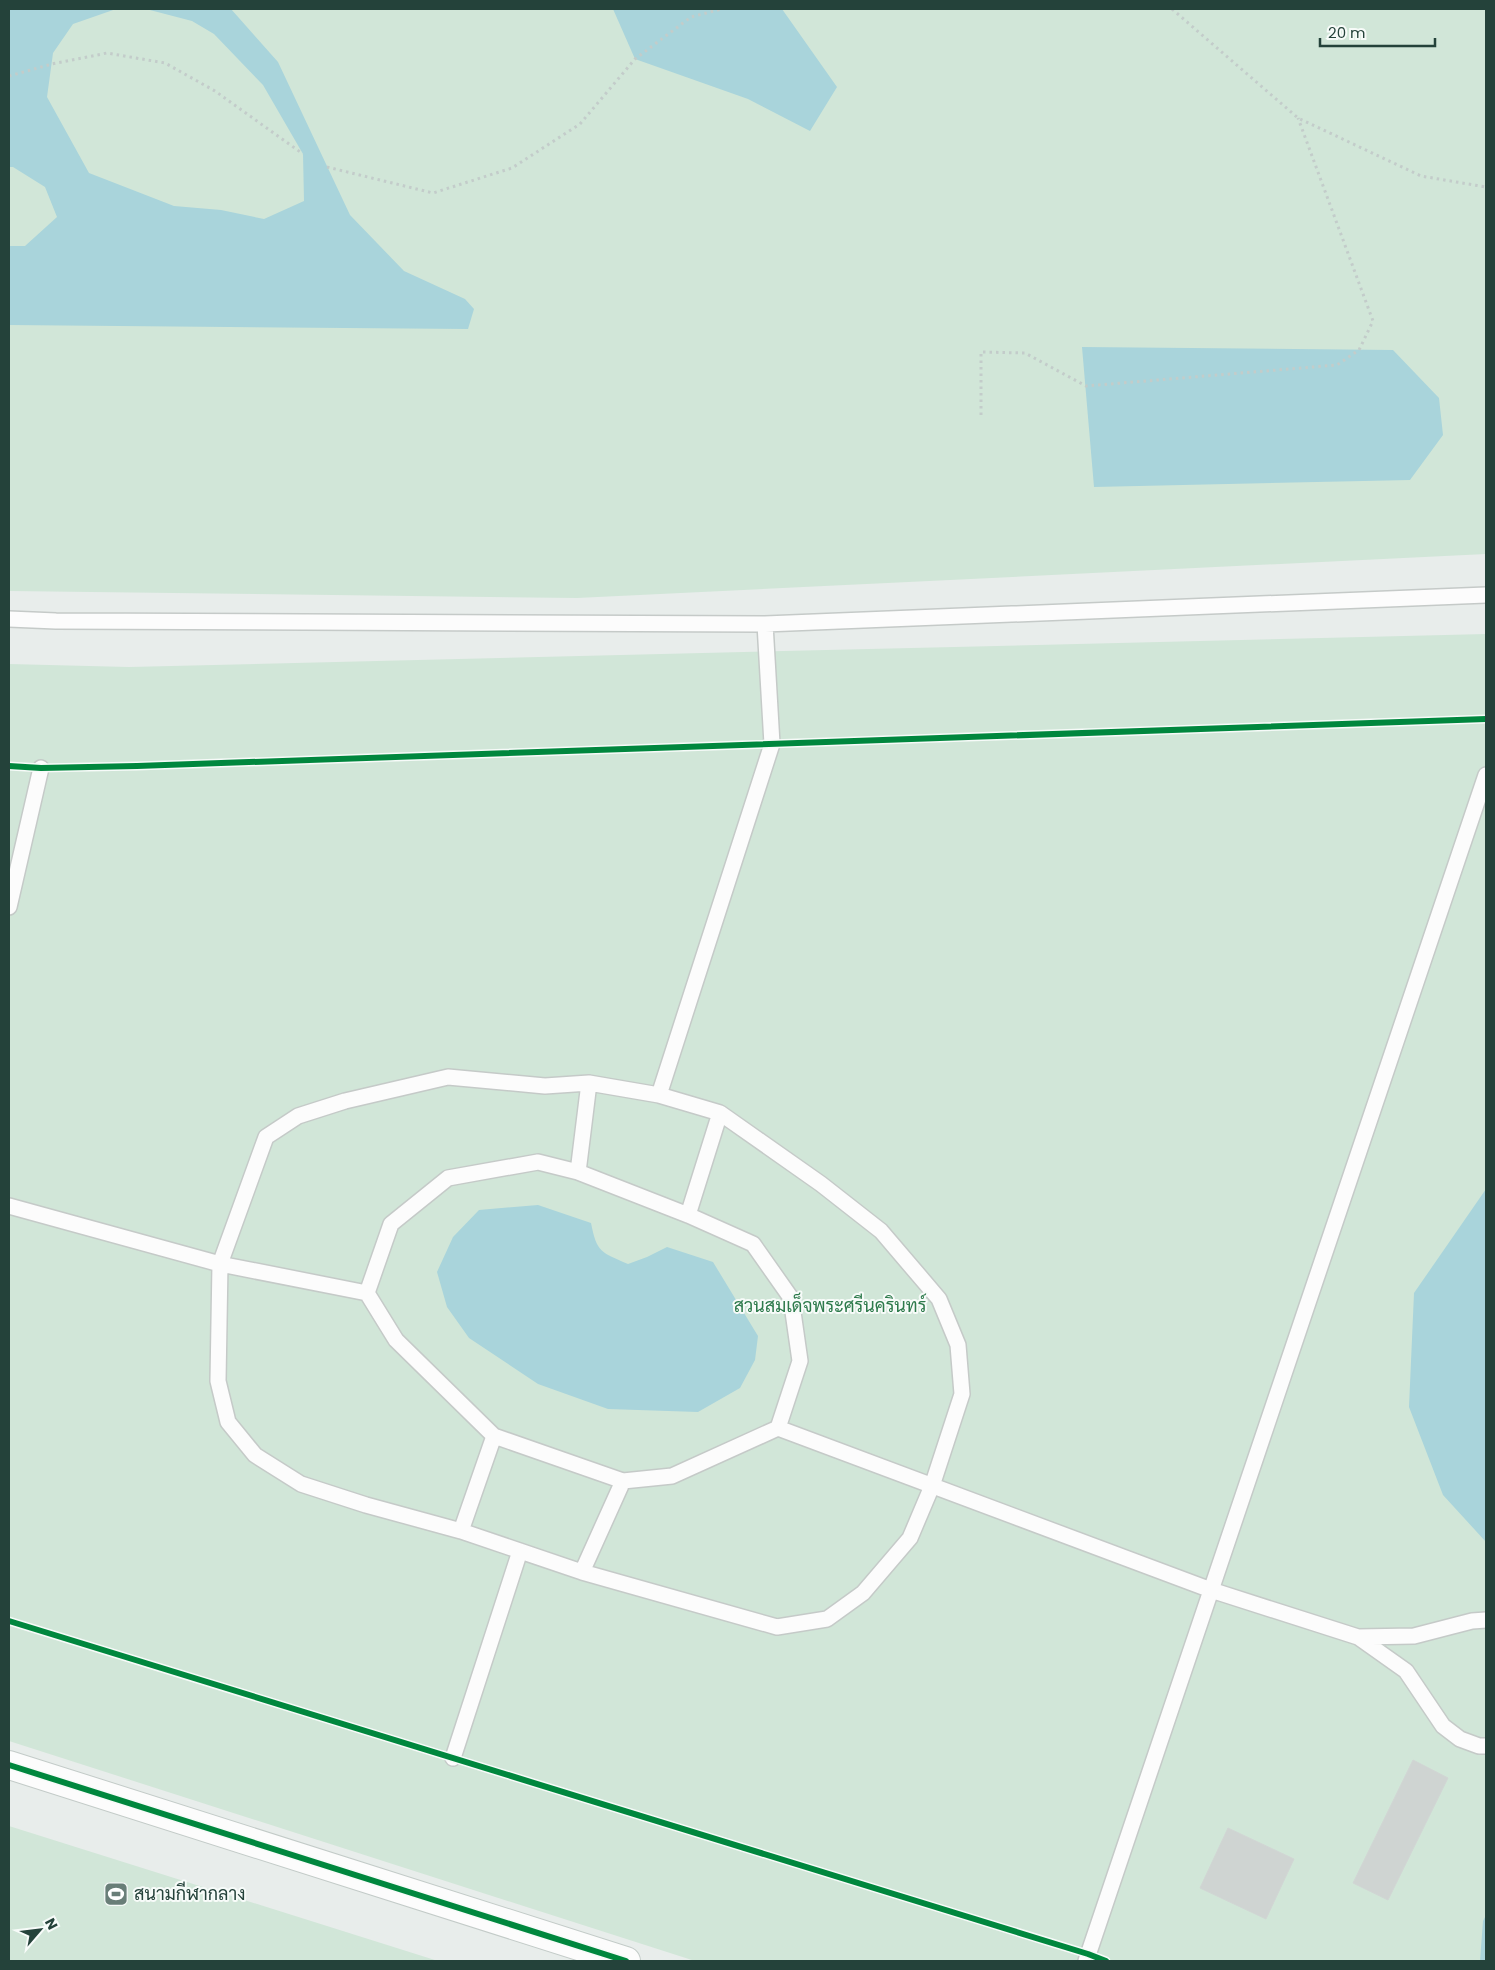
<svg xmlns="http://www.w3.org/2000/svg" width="1495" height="1970" font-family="Poppins,Sarabun,sans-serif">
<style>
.green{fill:#d1e6d8}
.water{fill:#a9d4db}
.building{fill:#cfd4d2;stroke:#d1d6d4}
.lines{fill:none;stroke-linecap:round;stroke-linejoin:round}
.lane-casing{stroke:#c5cac8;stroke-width:18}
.secondary-casing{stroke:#c3cbc8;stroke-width:30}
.path{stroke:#c3ccca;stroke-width:3;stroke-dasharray:2.5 4;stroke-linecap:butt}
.lane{stroke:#fcfcfc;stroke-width:15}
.secondary{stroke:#fcfcfc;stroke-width:28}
.cycleway-casing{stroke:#f7fbf9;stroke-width:9}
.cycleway{stroke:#00873e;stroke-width:6}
.labels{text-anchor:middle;stroke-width:4;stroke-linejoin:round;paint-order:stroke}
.park-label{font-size:18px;fill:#2d7a4b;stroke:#f7fbf9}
.poi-label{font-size:18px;fill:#24423a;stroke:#f7fbf9;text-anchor:start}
</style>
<rect width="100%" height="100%" fill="#e8edeb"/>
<!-- green -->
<path class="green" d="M9,9H1486V554L577,598L9,591Z
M1486,634V1961H695L9,1741V664L129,667Z
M9,1826L438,1961H9Z"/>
<!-- water -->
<path class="water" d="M9,9H116L73,24L53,53L47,97L89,173L174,206L221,210L264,219L304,201L303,154L263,85L214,34L192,21L146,9H231L278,62L350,215L404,271L465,299L474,309L468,329L9,325V246H25L57,217L45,187L13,167H9Z
M613,9H782L837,87L810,131L748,99L635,59Z
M1082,347L1393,350L1439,398L1443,435L1410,480L1094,487Z
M1486,1189V1542L1443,1495L1409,1407L1414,1293Z
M538,1205L591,1223C597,1253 601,1252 628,1264L647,1257L667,1247L713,1262L758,1336L755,1360L740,1388L698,1412L608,1409L538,1384L469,1338L447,1307L437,1272L453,1237L479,1210Z
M1486,1915V1961H1480L1483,1921Z"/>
<!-- building -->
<path class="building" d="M1413,1760L1448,1778L1388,1900L1353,1883Z
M1228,1828L1294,1859L1266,1919L1200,1888Z"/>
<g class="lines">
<!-- lane casing -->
<g class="lane-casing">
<path id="lane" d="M9,619L56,621L765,624L1486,595
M9,907L41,768
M659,1095L772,744L765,624
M578,1172L589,1083
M9,1206L220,1264L367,1293L396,1340L494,1436L623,1481L672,1476L778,1428L1211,1590L1358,1637L1406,1671L1443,1726L1460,1739L1479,1746H1486
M688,1215L720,1113L659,1095L589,1083L545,1086L448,1077L345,1101L298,1116L266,1137L220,1264L218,1381L228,1422L255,1455L301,1484L366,1505L461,1531L582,1572L777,1627L827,1619L863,1593L910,1538L932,1486L962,1394L958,1345L939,1299L881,1231L821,1184L720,1113
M367,1293L391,1224L448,1178L538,1162L578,1172L688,1215L753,1244L791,1298L800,1361L778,1428
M461,1531L494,1436
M582,1572L623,1481
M1358,1637L1414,1636L1472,1621L1486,1620
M453,1758L520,1551
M1086,1961L1486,775"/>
</g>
<!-- secondary casing -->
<g class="secondary-casing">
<path id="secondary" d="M9,1765L626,1961"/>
</g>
<!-- path -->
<path class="path" d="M1172,9L1298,118L1421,176L1486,187
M9,76L52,64L107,53L165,63L215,91L303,154
M327,167L433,193L512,168L580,124L635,59L691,17L722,9
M981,415V352L1025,353L1086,386L1337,365L1359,350L1373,321L1298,118"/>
<!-- lane -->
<use href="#lane" class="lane"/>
<!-- secondary -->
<use href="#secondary" class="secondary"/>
<!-- cycleway casing -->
<g class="cycleway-casing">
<path id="cycleway" d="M9,766L41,768L137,766L1486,719
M9,1621L1088,1954L1106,1961
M9,1765L626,1961"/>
</g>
<!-- cycleway -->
<use href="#cycleway" class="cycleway"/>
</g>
<!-- icons -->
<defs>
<g id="stadium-square" transform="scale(1.25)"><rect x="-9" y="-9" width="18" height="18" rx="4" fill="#697e78" stroke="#f7fbf9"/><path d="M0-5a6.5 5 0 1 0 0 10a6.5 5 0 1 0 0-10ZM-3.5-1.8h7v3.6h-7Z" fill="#fff"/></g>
</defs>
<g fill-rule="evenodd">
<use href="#stadium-square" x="116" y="1894"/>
</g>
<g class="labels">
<!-- park labels -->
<g class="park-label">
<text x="830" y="1312">สวนสมเด็จพระศรีนครินทร์</text>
</g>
<!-- poi labels -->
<g class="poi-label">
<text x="134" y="1900">สนามกีฬากลาง</text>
</g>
</g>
<!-- border -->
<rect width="1495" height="1970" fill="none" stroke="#24423a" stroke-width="20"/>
<!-- north arrow -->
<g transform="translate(40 1930) rotate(62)" stroke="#f7fbf9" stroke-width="4" paint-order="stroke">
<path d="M0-4L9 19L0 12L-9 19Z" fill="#24423a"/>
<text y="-8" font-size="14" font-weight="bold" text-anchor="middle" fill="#24423a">N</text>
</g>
<!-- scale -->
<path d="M1320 38v8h115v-8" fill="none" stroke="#24423a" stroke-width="2.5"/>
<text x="1328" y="38" font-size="15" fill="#24423a" stroke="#f7fbf9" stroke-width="4" paint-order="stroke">20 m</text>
</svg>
